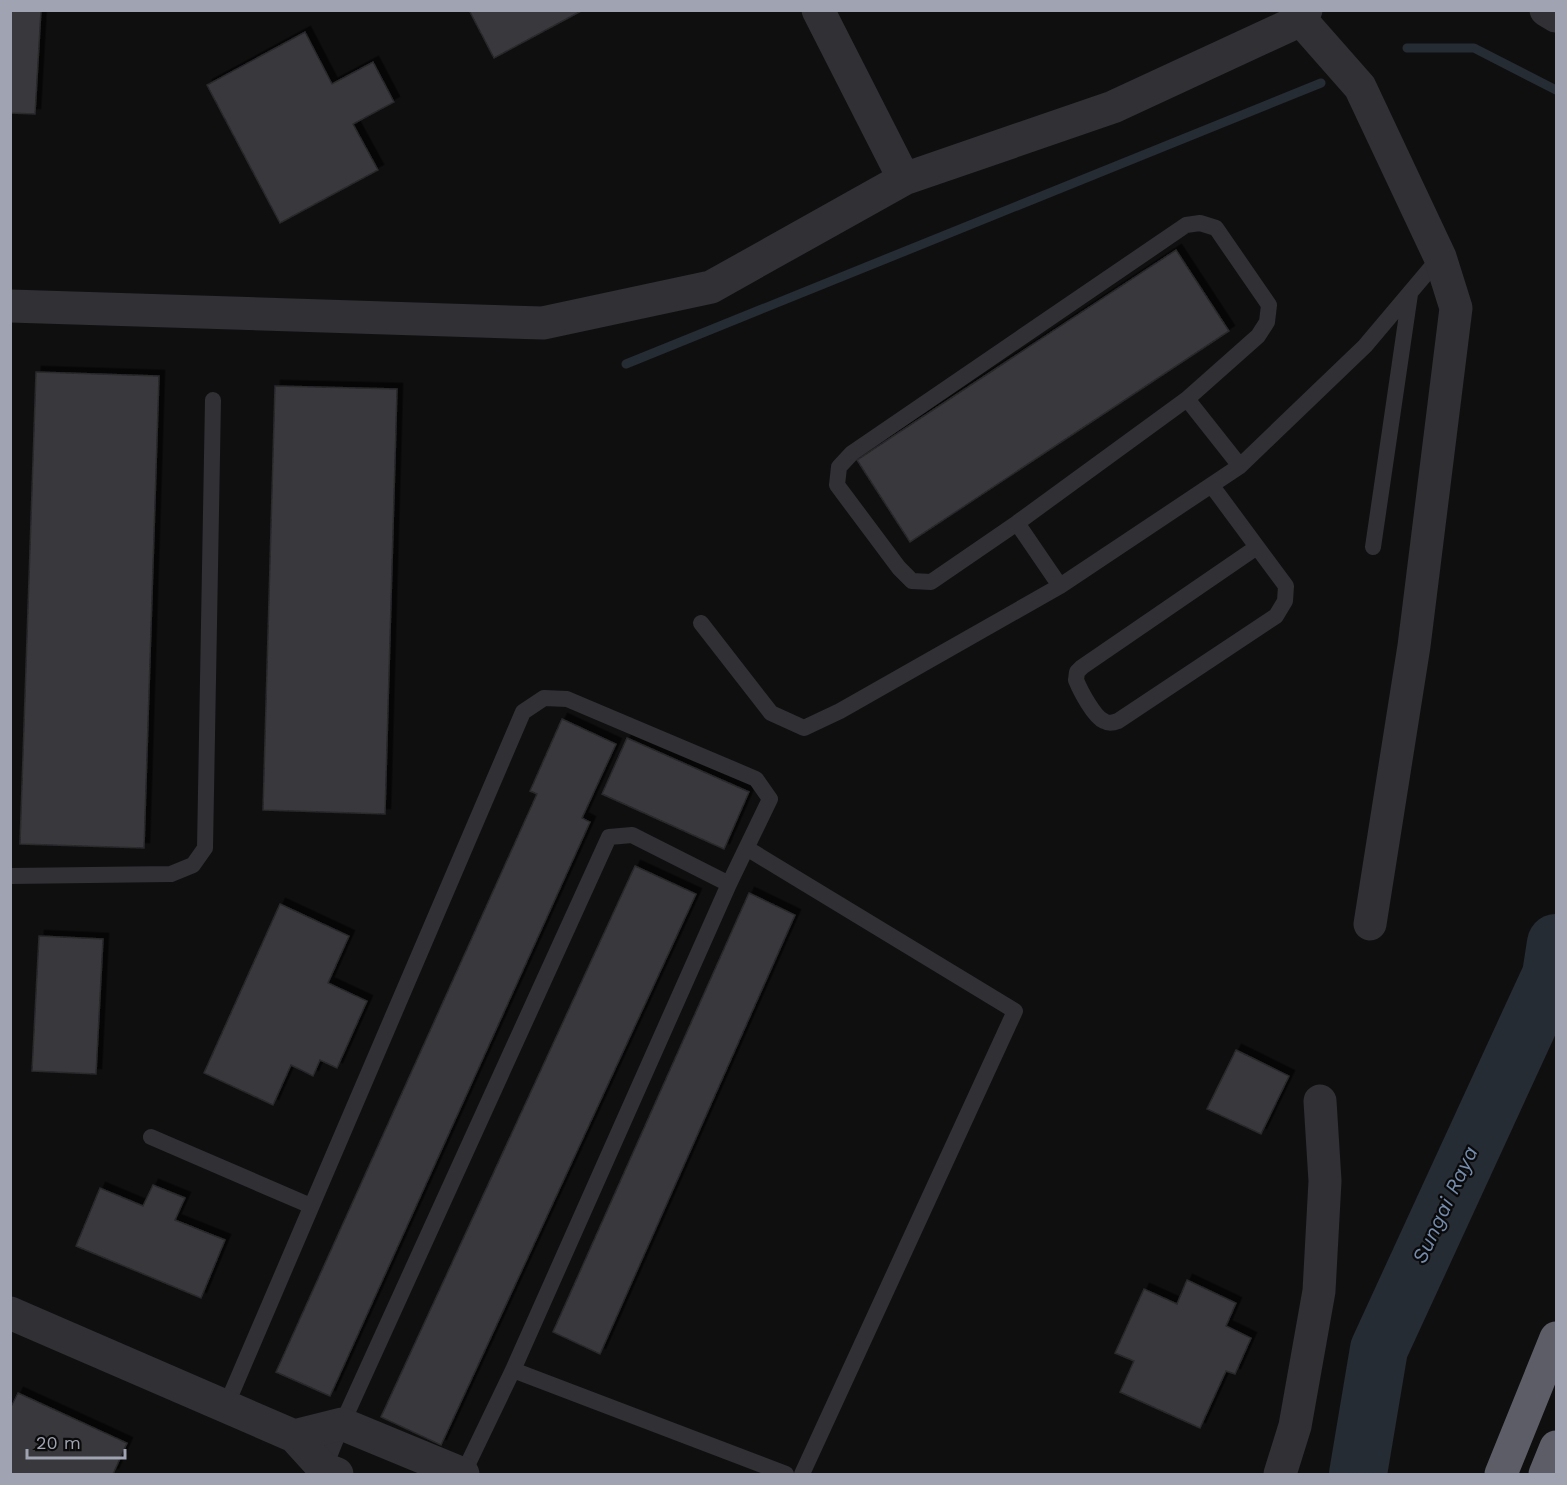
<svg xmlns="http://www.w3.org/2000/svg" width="1567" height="1485" font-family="'Work Sans',sans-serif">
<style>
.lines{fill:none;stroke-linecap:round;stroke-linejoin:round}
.stream{stroke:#262c34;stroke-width:9}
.river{stroke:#262c34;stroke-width:58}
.building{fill:#39393e;stroke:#29292c;stroke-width:1.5;filter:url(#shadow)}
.service{stroke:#303035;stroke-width:16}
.minor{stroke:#303035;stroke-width:33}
.tertiary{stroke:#303035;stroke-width:33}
.motorway{stroke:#5c5d66;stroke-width:33}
.labels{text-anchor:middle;stroke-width:4.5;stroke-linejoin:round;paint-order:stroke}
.water-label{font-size:21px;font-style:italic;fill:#758cae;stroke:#0a0a0b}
</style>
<defs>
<filter id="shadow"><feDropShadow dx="5.5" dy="-5.5" stdDeviation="0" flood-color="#0009"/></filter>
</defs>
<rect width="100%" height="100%" fill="#0f0f10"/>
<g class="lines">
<!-- stream -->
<path class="stream" d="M1407,48H1474L1556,90
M626,364L1321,83"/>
<!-- river -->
<path class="river" d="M1358,1474L1379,1349L1551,975L1556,943"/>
</g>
<!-- building -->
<path class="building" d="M10,10H41L35,114L10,113Z
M469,10H583L494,58Z
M305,32L332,84L373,62L394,102L353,124L378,170L280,223L207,85Z
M1176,250L1229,331L910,542L857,460Z
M36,372L159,376L144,848L20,844Z
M275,386L397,389L385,814L263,810Z
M562,719L616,744L582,818L590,822L330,1396L276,1372L537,794L530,791Z
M627,738L749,792L724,849L602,794Z
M635,866L696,894L441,1445L381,1417Z
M749,893L795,915L600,1354L553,1332Z
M280,904L349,936L328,983L367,1001L337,1068L320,1060L313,1076L291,1065L273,1105L204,1073Z
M39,936L103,939L96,1074L32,1071Z
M1236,1050L1289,1076L1261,1134L1207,1109Z
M153,1185L185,1198L175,1220L225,1240L201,1298L76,1246L100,1188L143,1206Z
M1187,1280L1236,1303L1226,1326L1251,1338L1235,1374L1226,1371L1200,1428L1120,1392L1134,1361L1115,1353L1144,1289L1177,1304Z
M18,1393L127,1443L113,1474H10V1409Z"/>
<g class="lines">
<!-- service -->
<path class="service" d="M1200,223L1216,228L1269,305L1267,322L1258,336L1187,399L1017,523L931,582L912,581L899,568L837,485L839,467L852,453L1186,225Z
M1187,399L1240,466
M1212,486L1286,586L1285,601L1276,616L1118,721C1113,723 1109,724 1104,721C1094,717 1080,690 1076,680L1077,672L1082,667L1257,547
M1017,523L1060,586
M1373,547L1410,294
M701,623L771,713L804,728L840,711L1060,586L1240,466L1365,346L1440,257
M748,849L1015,1011L802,1474
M10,876L171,874L193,865L205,848L213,400
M151,1137L311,1206
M513,1370L786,1474
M226,1406L523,712L544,698L567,699L756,779L770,799L729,884L513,1370L463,1474
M324,1469L342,1424L609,837L632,835L729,884"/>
<!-- minor -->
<path class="minor" d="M818,10L904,179
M1301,20L1360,87L1440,257L1456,308L1414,646L1370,924
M10,306L543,323L711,287L904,179L1113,107L1301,20L1306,10
M10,1313L294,1436L324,1469L337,1474
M294,1436L342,1424L463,1474
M1280,1474L1295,1426L1319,1291L1325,1181L1320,1101"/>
<!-- tertiary -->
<path class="tertiary" d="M1546,10L1556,16"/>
<!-- motorway -->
<path class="motorway" d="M1501,1474L1556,1338
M1545,1474L1556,1447"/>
</g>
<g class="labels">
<!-- water labels -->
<g class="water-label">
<text transform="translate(1445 1205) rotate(-65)" y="7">Sungai Raya</text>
</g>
</g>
<!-- border -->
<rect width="1567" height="1485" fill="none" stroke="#a0a3b2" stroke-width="24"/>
<!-- scale -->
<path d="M27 1449v9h98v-9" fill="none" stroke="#a0a3b2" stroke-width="3"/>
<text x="36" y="1449" font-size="18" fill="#a0a3b2" stroke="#0a0a0b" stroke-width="4.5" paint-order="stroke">20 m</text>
</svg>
